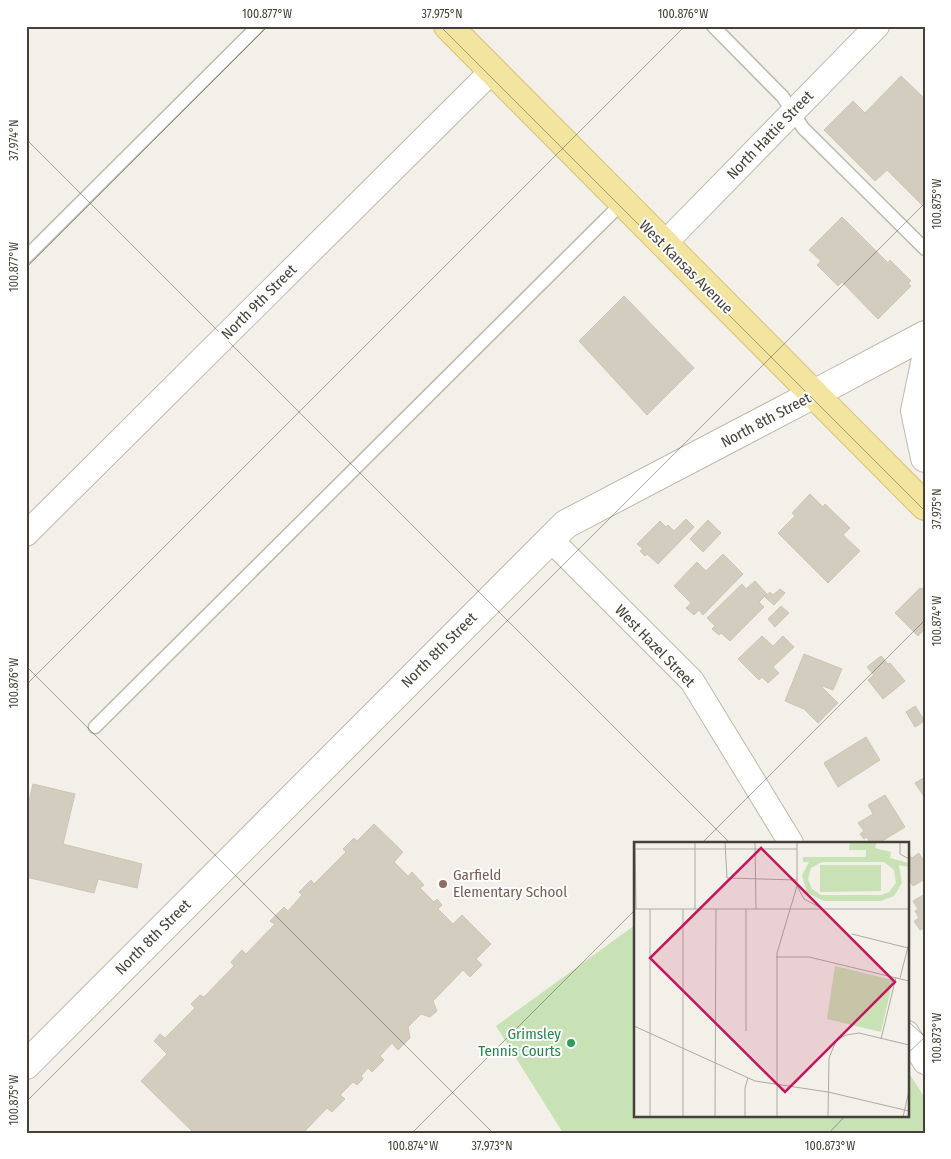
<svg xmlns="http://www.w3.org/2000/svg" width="951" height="1159" font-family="'Fira Sans Condensed',sans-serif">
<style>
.green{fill:#c9e2b5}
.building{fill:#d3cdbf;stroke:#cdc5b3}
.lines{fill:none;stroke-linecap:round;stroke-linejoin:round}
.service-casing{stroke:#bdb9ac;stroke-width:15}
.minor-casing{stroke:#bdb9ac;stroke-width:26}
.tertiary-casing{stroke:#bdb9ac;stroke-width:30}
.primary-casing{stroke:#d7c372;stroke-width:30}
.service{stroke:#fff;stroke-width:12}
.minor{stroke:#fff;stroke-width:24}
.tertiary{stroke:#fff;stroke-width:28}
.primary{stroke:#f3e4a0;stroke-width:28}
.ticks{fill:none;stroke:#454138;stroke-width:1;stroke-opacity:0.45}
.education-dot{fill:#8d6e63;stroke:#fff;stroke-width:2}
.leisure-dot{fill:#2e9e5b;stroke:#fff;stroke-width:2}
.labels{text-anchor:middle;stroke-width:4;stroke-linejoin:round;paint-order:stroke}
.street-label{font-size:15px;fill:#454138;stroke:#fff}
.education-label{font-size:15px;fill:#785e54;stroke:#fff;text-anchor:start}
.leisure-label{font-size:15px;fill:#27864d;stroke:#fff;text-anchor:end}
.inset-road{fill:none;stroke:#adaaa2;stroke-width:1}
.view{fill:#c2185b;fill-opacity:0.15;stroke:#c2185b;stroke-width:2.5}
.inset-edge{fill:none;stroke:#454138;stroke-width:2.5}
.neatline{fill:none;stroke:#454138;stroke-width:2}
.ticks-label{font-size:12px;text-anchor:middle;fill:#454138}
</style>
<rect width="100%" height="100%" fill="#f2f0e8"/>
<!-- green -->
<path class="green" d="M635,925V1115H907V1070L925,1098V1133H563L496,1026Z"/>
<!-- building -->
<path class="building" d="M901,76L925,99V208L887,170L875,181L824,130L853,101L865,113Z
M842,217L888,263L890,260L911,281L908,283L911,286L878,319L842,282L838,286L817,265L821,261L809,250Z
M624,296L694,368L647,415L579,341Z
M810,494L823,507L825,504L850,528L843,535L860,551L828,583L778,533L795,516L792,513Z
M686,519L694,527L658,564L647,554L645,556L640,551L643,549L637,544L660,521L666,527L668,525L674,531Z
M708,520L721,533L703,552L690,539Z
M723,554L743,574L703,615L699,610L694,615L686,608L691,603L674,586L697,562L706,571Z
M755,581L767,594L759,602L764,607L730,641L721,633L719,635L712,629L715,626L707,618L742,584L746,589Z
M925,586V629L918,636L895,613L920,588L922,589Z
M780,589L785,593L774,605L765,597L770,592L773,595Z
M781,606L789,613L775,627L768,619Z
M762,636L773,646L783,636L794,647L773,667L779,673L768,683L762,677L759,680L738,659Z
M804,654L842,669L833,690L820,685L838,703L818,723L804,709L785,701Z
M881,656L888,664L890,663L905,681L883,699L868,680L874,675L867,667Z
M915,706L925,721L915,727L906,712Z
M866,737L880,760L838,787L824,763Z
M925,777V798L915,783Z
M33,784L75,794L63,844L142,864L137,888L98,879L94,893L26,877V814Z
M885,795L905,827L879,843H870L867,837L864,839L860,834L864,831L858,823L873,814L868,805Z
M374,824L403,852L394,862L408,876L412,872L424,885L420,888L434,902L437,899L442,905L438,909L453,924L462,915L491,944L476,959L482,965L470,977L463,970L433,1001L437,1011L430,1017L421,1014L408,1027L410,1038L398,1050L392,1043L380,1056L384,1060L372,1072L368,1068L361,1076L363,1079L357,1085L353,1082L340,1095L345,1099L332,1112L327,1108L303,1133H194L141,1081L167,1054L154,1041L160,1034L165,1038L195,1008L191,1004L200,995L204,997L234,966L231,962L242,950L246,954L275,924L270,921L284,907L288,911L302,895L299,892L311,880L314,884L346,852L343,849L354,838L357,841Z
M907,852L912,858L919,853L925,863V879L913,886L907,876Z
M925,894V929L924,928L920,930L914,921L919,918L915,911L918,909L913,901Z"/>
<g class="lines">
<!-- service casing -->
<g class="service-casing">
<path id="service" d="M713,26L783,97L803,128L925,249
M26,257L258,26
M95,727L622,203"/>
</g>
<!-- minor casing -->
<g class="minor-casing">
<path id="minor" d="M663,245L877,26
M26,534L492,71
M550,539L692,681L791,843
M907,1033L925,1062"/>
</g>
<!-- tertiary casing -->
<g class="tertiary-casing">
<path id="tertiary" d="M925,363L915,411L925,458
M26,1065L566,524L814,394L925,335"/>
</g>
<!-- primary casing -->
<g class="primary-casing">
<path id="primary" d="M448,26L925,506"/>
</g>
<!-- service -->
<use href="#service" class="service"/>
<!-- minor -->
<use href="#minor" class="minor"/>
<!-- tertiary -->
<use href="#tertiary" class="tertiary"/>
<!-- primary -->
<use href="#primary" class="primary"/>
</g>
<!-- ticks -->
<path class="ticks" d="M440,26L925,511M26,139L730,843M26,268L268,26M26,666L493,1133M26,685L685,26M702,843L925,620M907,1020L925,1037M907,1054L925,1037M26,1102L925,203M412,1133L635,910M829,1133L846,1115"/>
<!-- markers -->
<circle class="education-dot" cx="443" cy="884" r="5"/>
<circle class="leisure-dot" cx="571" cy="1043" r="5"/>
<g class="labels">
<!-- street labels -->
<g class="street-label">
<text transform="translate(770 135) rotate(-46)" y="5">North Hattie Street</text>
<text transform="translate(686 267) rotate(45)" y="5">West Kansas Avenue</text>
<text transform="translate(259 302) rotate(-45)" y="5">North 9th Street</text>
<text transform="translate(766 420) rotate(-28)" y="5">North 8th Street</text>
<text transform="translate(655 646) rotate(46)" y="5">West Hazel Street</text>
<text transform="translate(439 650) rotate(-45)" y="5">North 8th Street</text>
<text transform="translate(153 937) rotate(-45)" y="5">North 8th Street</text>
</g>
<!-- education labels -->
<g class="education-label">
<text x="453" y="880">Garfield<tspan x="453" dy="17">Elementary School</tspan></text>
</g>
<!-- leisure labels -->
<g class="leisure-label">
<text x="561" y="1039">Grimsley<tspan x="561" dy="17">Tennis Courts</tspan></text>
</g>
</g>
<!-- overview -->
<g transform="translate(634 842)">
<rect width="275" height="275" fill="#f2f0e8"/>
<path d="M216,0H243L241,6L257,10L256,16L275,21V25L265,23L268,41L260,54L247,59H190L173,51L168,33L175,20H169V15H232V8H215ZM188,20H250L260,28L262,41L255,50L247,53H187L178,47L174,37L177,26ZM186,23H247V49L186,50ZM201,124L259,138L247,190L193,177Z" fill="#c9e2b5" fill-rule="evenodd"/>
<path class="inset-road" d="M1,0L2,67M61,0V67M91,0L93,36L163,38M121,0L122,67M266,0V12L275,17M0,7H163M163,44L170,57L187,66M0,67H275M16,67V275M218,92L274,106M142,115H175L275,139M266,136L275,101M0,184L121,239L194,250L275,269M112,189V67M247,197L262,135M49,275V67M81,275L82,67M111,275V246L114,236M143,275V111L163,44V0M194,275L195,216L202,199L212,193L225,191L275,203M269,275L275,249"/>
<path class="view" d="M127,6L261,140L151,250L16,116Z"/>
<rect width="275" height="275" class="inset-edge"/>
</g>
<!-- border -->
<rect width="951" height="1159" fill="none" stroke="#ffffff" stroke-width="55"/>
<rect x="28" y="28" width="896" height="1104" class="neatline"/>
<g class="ticks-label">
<text x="267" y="18">100.877°W</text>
<text x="442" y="18">37.975°N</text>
<text x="683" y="18">100.876°W</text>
<text transform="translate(14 140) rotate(-90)" y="4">37.974°N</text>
<text transform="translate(937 204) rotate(-90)" y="4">100.875°W</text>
<text transform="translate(14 267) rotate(-90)" y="4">100.877°W</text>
<text transform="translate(937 509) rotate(-90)" y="4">37.975°N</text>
<text transform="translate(937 621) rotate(-90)" y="4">100.874°W</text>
<text transform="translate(14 683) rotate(-90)" y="4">100.876°W</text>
<text transform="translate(937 1038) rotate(-90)" y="4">100.873°W</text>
<text transform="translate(14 1100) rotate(-90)" y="4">100.875°W</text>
<text x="413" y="1150">100.874°W</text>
<text x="492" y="1150">37.973°N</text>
<text x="830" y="1150">100.873°W</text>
</g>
</svg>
